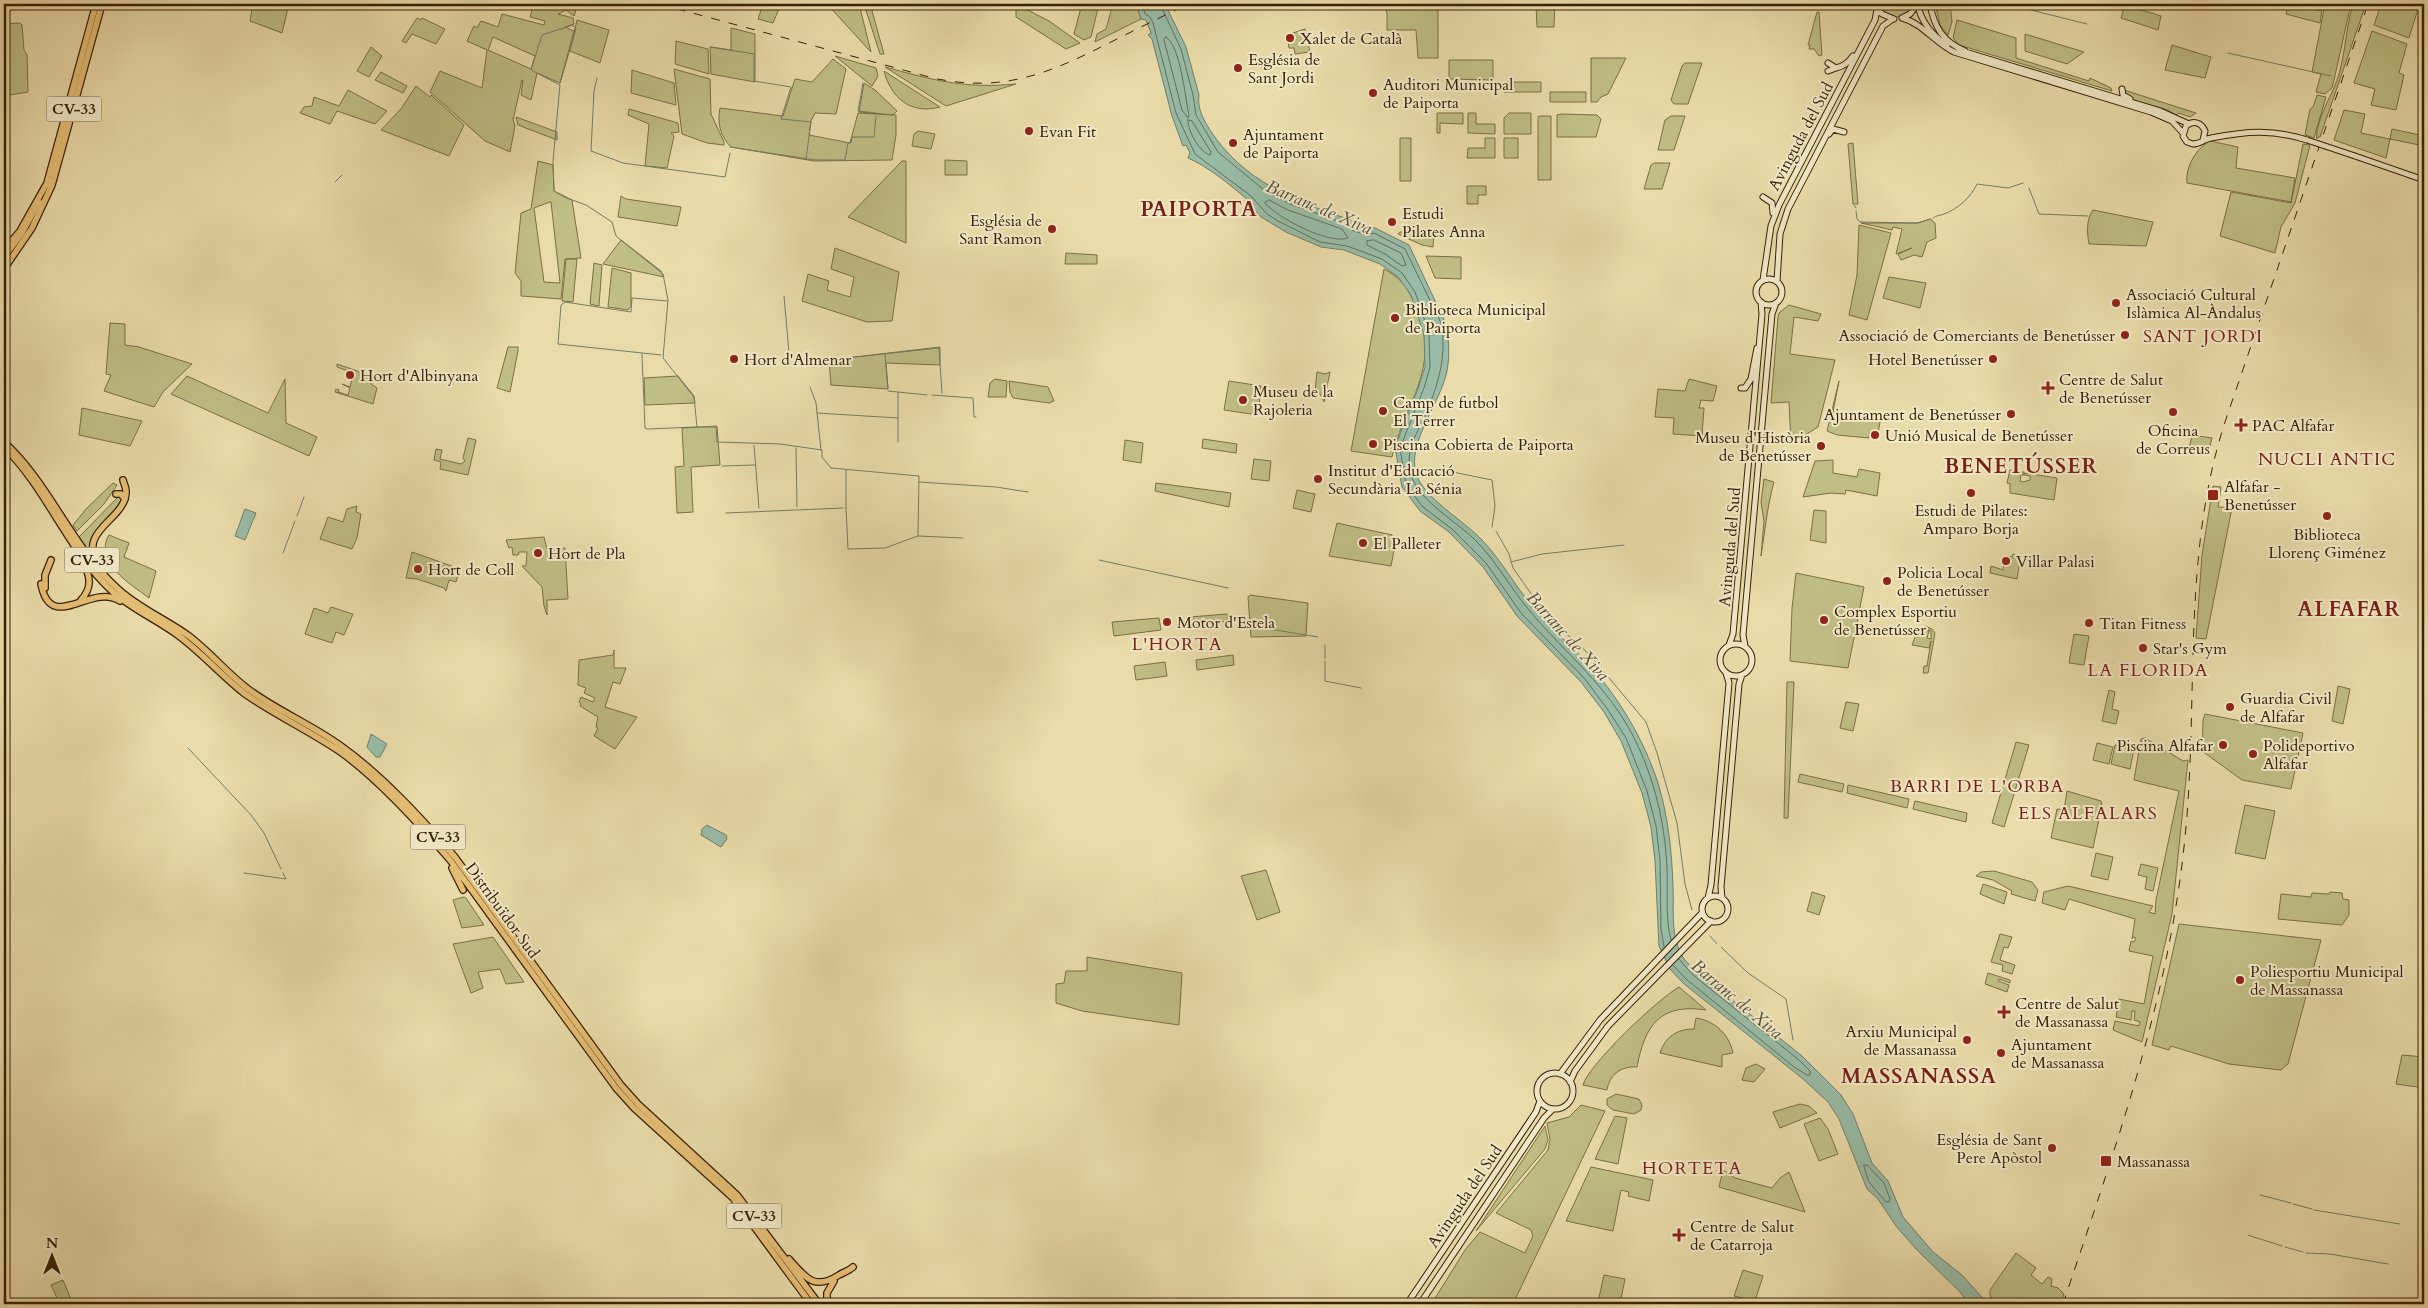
<svg xmlns="http://www.w3.org/2000/svg" width="2428" height="1308" font-family="Cardo,serif">
<style>
.green{fill:#bfbe84;stroke:#7c6f45;fill-rule:evenodd}
.water{fill:#98bca8;stroke:#727e67}
.lines{fill:none;stroke-linecap:round;stroke-linejoin:round}
.shore{stroke:#696e57;stroke-width:1}
.stream{stroke:#727e67;stroke-width:1}
.secondary-casing{stroke:#3a2006;stroke-width:7}
.primary-casing{stroke:#3a2006;stroke-width:8}
.trunk-casing{stroke:#3a2006;stroke-width:8}
.secondary{stroke:#f1e8c8;stroke-width:5}
.primary{stroke:#e5be75;stroke-width:5.5}
.trunk{stroke:#e5be75;stroke-width:5.5}
.rail{stroke:#3a2006;stroke-width:1;stroke-dasharray:9 9;stroke-linecap:butt}
.secondary-bridge-casing{stroke:#3a2006;stroke-width:7;stroke-linecap:butt}
.secondary-bridge{stroke:#f1e8c8;stroke-width:5}
.poi-dot{fill:#8f2418;stroke:#f1e8c8;stroke-width:2}
.labels{text-anchor:middle;stroke-width:4;stroke-linejoin:round;paint-order:stroke}
.shield{fill:#f1e8c8;stroke:#715c40;stroke-width:1}
.shield-label{font-size:15px;font-weight:bold;fill:#3a2006}
.poi-label{font-size:16px;fill:#3a2006;stroke:#f1e8c8;text-anchor:start}
.street-label{font-size:16px;fill:#3a2006;stroke:#f1e8c8}
.water-label{font-size:18px;font-style:italic;fill:#564f37;stroke:#f1e8c8}
.neighbourhood-label{font-size:18px;letter-spacing:1px;fill:#7a1f14;stroke:#f1e8c8}
.district-label{font-size:21px;font-weight:bold;letter-spacing:1px;fill:#7a1f14;stroke:#f1e8c8}
</style>
<rect width="100%" height="100%" fill="#eadcaa"/>
<filter id="stains"><feTurbulence type="fractalNoise" baseFrequency=".004" numOctaves="4"/><feColorMatrix values="0 0 0 0 .2 0 0 0 0 .09 0 0 0 0 .02 0 0 0 .5 -.17"/></filter>
<radialGradient id="worn" r=".72"><stop offset=".6" stop-color="#630" stop-opacity="0"/><stop offset="1" stop-color="#630" stop-opacity=".3"/></radialGradient>
<!-- green -->
<path class="green" d="M253,4H289L282,33L250,21Z
M534,4H578L574,16L566,10L558,14L573,18L574,24L565,27L574,31L560,83L537,73L531,100L521,95L523,80H522L513,120L515,126L510,152L485,141L430,92L440,71L482,88L487,50L467,41L474,26L477,28L481,21L498,27L502,14L544,25L545,21L530,17ZM493,37L535,56L531,69L488,50Z
M763,4H781L773,23L758,19Z
M827,4H859L871,52L869,50Z
M864,4H869L871,7L884,54H880Z
M1016,4L1049,21L1080,43L1066,49L1016,17Z
M1082,4H1099L1091,37L1084,40L1074,34Z
M1113,4H1119L1118,8L1127,4H1136L1141,19L1095,42L1097,34L1106,29Z
M1383,4H1438V58H1418L1416,30H1387V13Z
M1536,4H1555L1554,27H1537Z
M1875,4H1916C1903,22 1888,20 1875,4Z
M1935,4H1950L1952,22L1948,35L1940,25Z
M2289,4L2322,11L2320,23L2286,14Z
M2328,4H2351L2334,80L2332,88L2325,94L2316,92L2321,74L2312,72L2324,9Z
M2353,4H2366L2320,137H2318L2317,139C2314,129 2328,100 2333,90C2345,66 2345,30 2353,4Z
M2381,4H2424V11L2418,9L2409,38L2374,25Z
M2125,5L2161,16L2158,30L2121,18Z
M1817,12H1819L1822,55L1819,56L1814,49H1809L1810,45H1808Z
M417,18L421,20L422,18L445,29L436,44L412,34L406,43L402,41Z
M577,20L609,30L600,63L570,51Z
M1957,20L2016,38V58L2089,81L2090,78L2111,88L2112,91L1959,45L1953,38Z
M20,23L22,25L24,50L27,55L28,92L4,96V24Z
M731,28L755,34V82L711,74L710,47L731,50Z
M1305,29L1310,52L1295,54L1294,48H1289L1287,35Z
M2372,31L2407,44L2399,73L2404,75L2396,110L2371,105L2375,89L2354,83Z
M2025,34L2084,52L2067,64L2025,51Z
M676,41L708,49L709,74L675,64Z
M2172,45L2211,57L2205,78L2165,70Z
M371,47L382,56L369,77L357,71Z
M835,56L876,68L878,76L872,86Z
M1591,58H1626L1608,94L1601,97L1597,102H1591Z
M833,59L846,69L836,114L815,113L811,121L809,135L850,143L858,113L896,115V135L892,160L814,161L731,147C720,136 717,123 720,108L783,116L795,79L812,82Z
M1449,60H1493V80L1449,79Z
M1685,63H1702L1688,104H1674L1671,100L1682,66Z
M885,67C933,80 965,89 1016,84L946,106Z
M674,69L710,79L711,114L724,142V145L707,143L682,134Z
M632,70L674,83L676,105L631,93Z
M884,71L940,107C911,115 891,98 884,71Z
M381,72L407,86L403,93L375,80Z
M1504,82H1541V92H1504Z
M864,83L875,90L897,111L893,115L859,112Z
M416,86L430,97L431,95L464,125L449,156L381,130L401,109Z
M348,90L387,111L375,124L337,111L330,124L300,113L304,107L312,106L314,97L339,106Z
M2124,90L2196,113L2190,117L2179,113L2176,115L2168,110L2128,98Z
M1550,92H1586V102H1550Z
M2317,95L2326,97L2314,138L2305,135L2310,109L2313,107Z
M629,109L678,123L679,132L671,133L674,136L667,168L645,166L649,124L628,115Z
M2344,110L2365,114L2361,133L2390,139L2386,158L2334,140Z
M1437,113H1463V124L1440,123V133H1437Z
M1468,113H1476V124H1495V134L1468,133Z
M1509,113H1531V134H1504V118Z
M1561,114L1597,115L1601,119L1596,137H1557V115Z
M1540,116H1551V180H1538V117Z
M1671,116H1685L1674,150H1658L1665,120Z
M516,117L557,132V140L518,125Z
M2392,129L2424,136V172L2419,170L2424,146L2390,139Z
M918,131L935,134L931,149L912,146L914,134Z
M1400,138H1411V181H1400Z
M1485,138H1495V158H1467L1468,148H1485Z
M1504,138H1518V158H1504Z
M2210,141L2238,147L2236,168L2295,178L2291,202L2187,183C2185,168 2196,148 2210,141Z
M1853,143L1858,204H1853L1848,144Z
M2303,144L2310,145L2295,203L2281,227L2275,253L2220,236L2231,192L2291,203Z
M945,160L967,161V175H945Z
M538,161L553,165L554,191L572,200L581,258L565,259L561,299L521,296V281L515,273L521,213L531,209ZM550,202H551L560,283L544,282L534,208Z
M902,161H906V243L848,217Z
M1654,163H1670L1662,189H1644L1651,165Z
M1467,186H1486V195H1478V204H1467Z
M621,196L626,199L681,207L677,226L618,217Z
M2093,210L2153,222L2146,246L2089,244C2087,232 2086,220 2093,210Z
M1930,219L1935,223L1936,238L1927,242L1922,257L1914,255L1901,260L1898,254L1912,248L1896,254L1902,229L1893,227L1892,230L1861,223H1918Z
M1859,225L1891,233L1867,320L1849,315L1857,275Z
M1400,232L1434,233L1433,247L1422,245L1398,234Z
M621,240L661,271L664,277L603,264Z
M835,248L899,272L892,321L867,322L802,301L808,274L829,281L827,290L850,297L854,277L831,269Z
M1066,253L1097,255V264H1065Z
M1426,256L1461,257V279L1435,278Z
M566,259H577L573,302L562,301Z
M594,263L602,265L599,306L590,304Z
M612,268L631,273V306L628,310L608,307Z
M1384,269C1403,279 1409,290 1417,310C1441,369 1405,402 1392,457L1351,451Z
M1889,277L1926,283L1920,308L1883,298Z
M1789,305L1821,314L1818,321L1794,317L1790,354L1835,360L1818,427L1791,444L1789,402L1771,403L1778,317L1779,313Z
M110,323L125,324V345L139,347L192,364L163,392L154,407L104,391L111,375L106,374Z
M508,347H518V351L510,392L497,388Z
M940,347V365L886,363L888,389L831,385L829,360Z
M337,364L372,376L371,384L377,388L373,404L335,392L336,389L339,390L338,392L348,395L350,388L342,384L350,387L352,379L355,378H353L354,373L337,367Z
M1317,372L1325,374L1330,372L1324,402L1319,392L1315,391Z
M187,376L268,413L285,379L286,423L317,437L309,456L171,394Z
M678,376L694,396L695,403L645,405L644,378Z
M995,379L1007,381L1006,397H988L990,383Z
M1689,379L1717,386L1713,401L1701,400L1699,408H1704L1702,436L1673,434L1674,418L1655,417L1658,389L1685,391Z
M1009,381L1048,387L1054,401L1049,403L1013,398L1010,392Z
M1229,381L1261,386L1258,415L1224,410Z
M1839,381L1833,412L1880,422L1878,434L1870,432L1869,438L1837,435L1827,431Z
M82,408L142,421L130,446L79,435Z
M717,426L720,465L691,467L693,512L677,513L675,467L684,466L682,428Z
M2192,435L2212,438L2208,454L2189,449Z
M468,438L476,440L468,475L440,469L441,462L434,460L436,449L442,450L440,459L461,464L465,461L463,458Z
M1203,439L1237,444L1236,453L1202,448Z
M1125,440L1143,443L1141,463L1123,460Z
M1254,459L1271,461L1269,481L1251,479Z
M1833,460V473L1857,477L1859,469L1880,473L1877,496L1846,490L1845,494L1831,493L1803,497L1815,461Z
M2010,470L2019,472L2020,475L2021,472H2024V475H2021L2020,481L2023,482L2030,480V476L2024,475L2025,473L2057,478L2054,500L2010,493V484L2007,483Z
M1764,479L1774,482C1767,507 1765,531 1761,556L1764,521L1761,502Z
M113,483L117,485L104,504L77,531L73,525L87,508Z
M1156,483L1231,493L1229,507L1155,491Z
M2213,486L2221,487L2218,507L2232,508L2206,639L2196,638L2202,555Z
M1297,490L1315,494L1311,512L1293,508Z
M119,496L122,499L116,511L97,531L93,557L79,537Z
M357,506L356,512L361,514L357,538L352,549L320,539L328,517L343,522L347,509Z
M1814,510L1826,511V543L1810,540Z
M1337,523L1392,535V538L1396,540L1391,566L1329,556Z
M109,535L129,543L124,557L156,571L149,598C130,584 93,561 109,535Z
M544,537L547,549L565,548L568,599L547,600V615L544,606L542,587L522,566H526L527,552H519L518,555H513L512,547L509,548L506,540Z
M412,552L460,569L456,582L449,580L446,591L444,588L417,579L406,578Z
M2013,554L2021,556L2017,579L1990,573L1991,566L2003,570L2004,563L2001,562V560L2006,561L2007,556L2012,557Z
M1796,573L1864,587L1848,668L1790,661L1792,608Z
M1250,595L1308,603L1306,636L1251,637L1248,597Z
M331,607L353,614L344,635L336,632L332,643L305,634L314,608L328,613Z
M1227,614L1228,621L1191,626L1190,617Z
M1159,618L1161,630L1114,636L1112,622Z
M1925,626L1932,629L1935,633L1928,673H1923L1924,666H1927L1931,641L1929,648L1912,645L1918,629L1929,631L1927,638L1931,639V631L1924,628Z
M2074,634L2089,636L2084,665L2069,663Z
M614,650V668H626L620,684L613,682L605,707L637,717L615,749L594,736L598,728L596,727L598,717L580,706L581,704L579,702L581,697L593,702L595,698L584,693L586,688L578,685L579,660L613,655Z
M1233,655L1234,665L1197,670L1196,660Z
M1165,662L1167,676L1136,680L1134,666Z
M1787,682H1794L1788,818H1784Z
M2338,686L2350,689L2343,724L2332,721Z
M2109,690L2115,692L2112,709L2119,711L2116,724L2102,721Z
M1846,702L1859,704L1853,731L1840,728Z
M2205,714L2303,733L2291,789L2242,780L2202,751L2203,720Z
M2145,738L2183,761L2188,760L2172,914L2142,1042L2113,1030L2115,1021L2139,1026L2140,1022L2134,1020L2135,1011H2132L2131,1020L2116,1017L2119,999L2144,1004L2153,956L2129,951L2131,941L2134,942L2136,938L2133,937L2132,939L2135,919L2069,899L2065,910L2042,903L2044,892L2068,886L2153,906L2149,912L2155,914L2156,900L2179,791L2134,780L2141,739Z
M2016,742L2029,745L2004,827L1992,823Z
M2097,743L2113,747L2109,764L2093,760Z
M2115,745L2134,749L2130,769L2111,764Z
M1800,774L1844,784L1842,792L1798,782Z
M1848,785L1909,799L1907,808L1847,793Z
M2067,791L2101,801L2102,805L2093,848L2051,838L2057,809L2064,810Z
M1915,801L1967,813L1966,822L1913,809Z
M2245,805L2275,811L2265,859L2235,853Z
M2096,853L2113,857L2108,880L2091,876Z
M2141,864L2158,868L2153,891L2145,889L2147,877L2138,875Z
M1266,870L1280,912L1257,920L1241,876Z
M1994,871L2032,882L2038,890L2035,901L2011,894L2012,891L1993,880L1976,876L1981,872Z
M1983,884L2007,892L2004,904L1980,894Z
M1812,892L1825,896L1819,915L1807,911Z
M2330,892L2342,893L2343,899L2349,900V915L2342,925L2278,919L2281,894L2311,897L2312,893L2329,894Z
M464,897L466,898L484,925L462,928L453,900Z
M2179,924L2321,940L2288,1064L2281,1070L2229,1064L2171,1046L2169,1050L2152,1045Z
M2000,934L2012,937L2008,948L2004,947L2000,960L2015,965L2012,974L2002,971L2003,965L1991,962Z
M493,937L524,982L506,984L500,969L478,972L483,988L471,993L453,944Z
M1087,957L1182,973L1179,1025L1082,1011L1056,1003V984L1064,983L1066,971H1087Z
M1988,973L2010,980V983L1999,979L1998,981L2009,985L2007,992L1985,984Z
M1679,987L1706,1010C1660,1003 1645,1025 1637,1067C1621,1066 1610,1074 1607,1090L1583,1085C1589,1064 1658,999 1679,987Z
M1696,1018C1715,1021 1729,1034 1733,1053L1722,1055V1067L1660,1053C1665,1037 1677,1029 1694,1029Z
M2402,1055L2424,1057V1088L2396,1084Z
M1756,1064L1765,1069L1754,1082L1742,1080L1746,1068Z
M1616,1094L1639,1099L1642,1105L1641,1110L1634,1114L1613,1110L1607,1105V1099Z
M1800,1104L1809,1106L1817,1113L1780,1128L1773,1112Z
M1581,1105L1605,1111L1513,1304H1445L1434,1300L1465,1250L1480,1232L1525,1253L1533,1236L1531,1230L1496,1213L1548,1150L1550,1139L1547,1123L1569,1117Z
M1615,1116L1627,1118L1618,1164L1595,1159Z
M1820,1118L1828,1129L1838,1154L1819,1161L1804,1124Z
M1545,1126L1548,1140L1545,1149L1476,1231Z
M1591,1167L1653,1180L1649,1201L1628,1196L1629,1192L1621,1190L1613,1231L1566,1221Z
M1723,1170L1735,1178L1772,1188L1780,1178L1789,1172L1805,1212L1719,1187Z
M2016,1253L2036,1268L2031,1275L2042,1284L2048,1277L2052,1279L2051,1286L2058,1288L2064,1294L2061,1304H1997L1990,1296V1290Z
M1743,1270L1763,1276L1755,1301L1734,1296Z
M1604,1275L1625,1279L1620,1304L1598,1302Z
M63,1280L72,1302L73,1304H60L51,1285Z"/>
<!-- water -->
<path class="water" d="M1136,4H1165L1186,47L1199,95C1197,108 1203,119 1210,130C1243,181 1296,202 1351,220L1354,225L1366,230L1373,227L1409,245L1445,322C1449,337 1450,355 1447,371C1440,404 1407,442 1416,474C1424,498 1463,520 1482,540C1501,560 1514,584 1532,606C1548,626 1567,642 1585,660C1617,695 1643,737 1658,783C1668,816 1672,852 1673,887C1674,906 1671,928 1678,947C1681,957 1688,964 1696,971L1802,1056L1841,1095L1853,1114L1872,1163L1888,1181L1903,1217L1933,1252L1962,1275L1988,1304H1969L1960,1292L1916,1249L1896,1226L1878,1199L1867,1189L1839,1119L1828,1102L1803,1079L1683,983L1670,969L1659,946L1655,861L1651,827L1642,793L1621,741L1604,712L1581,682L1517,616L1483,567L1449,532L1420,511L1402,487L1395,447L1419,386L1425,367L1424,335L1411,295L1398,277L1380,264L1344,250L1321,247L1286,232L1261,217L1248,204V200C1230,185 1209,167 1188,158L1190,153L1186,145L1183,146L1172,116L1152,39L1148,35L1151,33L1146,20L1141,19Z
M245,509L256,513L245,540L235,536Z
M371,734L387,744L380,757H376L367,747Z
M707,825L726,835L727,839L721,847L701,835L702,829Z"/>
<g class="lines">
<!-- shore -->
<path class="shore" d="M1142,4L1145,14L1150,17L1153,23L1176,113L1195,154L1251,196L1267,214L1278,221L1320,242L1347,246L1382,259L1402,273L1415,292L1429,333L1430,367L1424,388L1400,448L1406,485L1423,507L1452,529L1486,563L1521,613L1585,679L1608,710L1626,738L1647,791L1656,826L1660,860L1661,929L1664,947
M1160,4L1181,49L1193,95L1196,115L1218,152L1264,190L1290,204L1347,224L1352,230L1366,235L1374,233L1405,249L1441,323C1447,354 1439,382 1427,411C1418,433 1404,449 1411,475C1420,503 1459,522 1479,544C1498,564 1511,589 1529,610C1562,650 1599,678 1627,725C1652,768 1665,819 1667,869C1668,891 1665,918 1671,940
M1166,37C1181,47 1185,98 1189,115L1188,118L1182,110L1164,40Z
M1188,120L1192,121L1211,152L1210,155C1200,153 1187,130 1188,120Z
M1269,200L1288,210L1342,229L1348,238C1330,245 1277,218 1265,203Z
M1374,240L1401,253L1406,265L1402,266L1385,254L1367,245V241Z
M1673,965L1686,979L1794,1067L1807,1075H1810V1071L1799,1060L1693,975L1679,959
M1864,1165H1867L1884,1183L1890,1199L1889,1202H1886L1869,1182Z"/>
<!-- stream -->
<path class="stream" d="M2026,4L2031,10L2087,24
M711,47L754,54V81L791,87L781,119L811,122L806,159
M2228,53L2331,76
M597,78L594,91L591,151L623,163L725,177L730,153
M560,83L576,29L573,25L542,35L531,70L560,85L553,161L554,191L564,197L586,205L612,222L616,236L663,274L668,300L663,358L694,397L697,427H716L717,442L780,444L822,450V457L831,468L919,476L918,536L963,538
M863,83L858,111L876,113
M730,147L815,160H845L848,143H851L852,137H874L876,116
M335,182L342,175
M2029,188L2039,214L2088,216
M1854,205L1856,208
M1856,211L1857,219L1860,222L1917,223L1931,219
M1933,218C1937,215 1939,216 1944,214C1958,209 1971,197 1977,184L2008,188L2023,183
M784,296L790,364L939,348L942,393
M642,354L645,428L647,429L696,427
M661,355L558,344L561,305L565,302L631,312L632,298L667,301
M885,355L888,388
M810,387L816,403L821,450
M888,391L927,395
M932,395L973,398L974,417H976
M817,413L898,418
M898,442V393
M754,445L759,508
M796,448L797,507
M722,466L755,465
M1438,469L1492,480L1495,506L1492,527
M846,470V508
M919,482L996,487L1028,492
M846,508L848,549L885,548L918,536
M726,513L843,508
M297,516L304,497
M1496,531L1509,554L1513,568L1544,612L1552,617
M283,553L295,521
M1099,560L1228,588
M1511,562L1542,554L1624,545
M1251,626L1318,637
M1562,630L1589,654L1646,722L1657,753L1677,823L1685,884L1692,910
M1325,658V645
M1325,661V681L1361,688
M188,748L251,815L264,833L281,869
M244,873L286,879L283,873
M1710,936L1717,944
M1721,947L1748,973L1786,999L1793,1040
M2260,1195L2291,1203
M2293,1204L2312,1209
M2314,1210L2400,1224
M2248,1235L2282,1246
M2285,1247L2303,1252
M2306,1253L2330,1254L2388,1264"/>
<!-- secondary casing -->
<g class="secondary-casing">
<path id="secondary" d="M1873,4L1882,14L1894,19
M1918,4C1920,21 1933,36 1947,45
M1930,4C1934,27 1943,42 1965,51
M1902,18C1922,23 1935,43 1954,52L2151,112L2172,121L2183,133
M1902,18L1910,14L1918,4
M1962,51L2160,111L2189,124
M1828,63L1836,68C1844,66 1848,63 1853,56
M1828,71L1836,68
M2122,89L2123,95L2130,99
M1829,134L1833,129L1844,132
M2203,140L2205,131C2201,122 2193,120 2186,126L2183,136L2187,142L2193,144C2200,144 2204,139 2211,138C2247,131 2272,129 2307,140
M2355,156L2424,180
M1763,197L1772,203L1773,213
M1756 292a13 13 0 1 1 26 0a13 13 0 1 1-26 0Z
M1763,280L1771,226L1779,205L1875,20L1877,10
M1777,281L1780,234L1788,209L1883,26L1893,19
M1741,388H1745L1751,379L1757,348
M1720 660a16 16 0 1 1 32 0a16 16 0 1 1-32 0Z
M1729,645L1733,634L1762,314L1761,302
M1745,646L1743,635L1772,314L1776,303
M1702 909a13 13 0 1 1 26 0a13 13 0 1 1-26 0Z
M1708,898L1711,885L1729,683L1726,673
M1722,898L1721,887L1739,684L1742,675
M1537 1091a18 18 0 1 1 36 0a18 18 0 1 1-36 0Z
M1560,1074L1600,1020L1702,913
M1570,1082L1575,1071L1608,1026L1711,921
M1407,1304L1536,1112L1540,1101
M1420,1304L1544,1118L1553,1109"/>
</g>
<!-- primary casing -->
<g class="primary-casing">
<path id="primary" d="M4,257L22,233L39,202"/>
</g>
<!-- trunk casing -->
<g class="trunk-casing">
<path id="trunk" d="M4,250L20,231L47,183L96,4
M4,269L32,228L52,185L102,4
M4,442C50,484 71,546 117,588C138,608 166,619 189,636C210,652 227,673 248,689C278,711 312,725 341,746C383,776 422,819 455,857L621,1085L638,1104L737,1195L819,1304
M4,447C47,489 68,551 113,592C133,610 158,620 179,636C203,654 222,676 245,694C275,715 308,730 339,751C376,777 420,825 450,860L616,1088L634,1108L733,1198L811,1304
M116,494H121L125,499
M99,565C75,530 127,520 126,491C126,487 124,484 123,480
M41,584C51,635 91,582 120,601
M45,588V575L51,560
M81,600C92,588 91,577 83,563
M452,868L463,890
M789,1259C806,1278 814,1291 839,1275C844,1272 849,1271 853,1267
M827,1304V1293L834,1281"/>
</g>
<!-- secondary -->
<use href="#secondary" class="secondary"/>
<!-- primary -->
<use href="#primary" class="primary"/>
<!-- trunk -->
<use href="#trunk" class="trunk"/>
<!-- rail -->
<path class="rail" d="M659,4L933,78C1002,93 1048,74 1109,43C1135,30 1161,17 1188,4
M2063,1304C2113,1154 2167,1006 2184,847C2200,704 2180,557 2226,419L2368,4"/>
<!-- secondary-bridge casing -->
<g class="secondary-bridge-casing">
<path id="secondary-bridge" d="M2307,140L2355,156"/>
</g>
<!-- secondary-bridge -->
<use href="#secondary-bridge" class="secondary-bridge"/>
</g>
<!-- markers -->
<g class="poi-dot">
<circle cx="1290" cy="38" r="5"/>
<circle cx="1238" cy="68" r="5"/>
<circle cx="1373" cy="93" r="5"/>
<circle cx="1029" cy="131" r="5"/>
<circle cx="1233" cy="143" r="5"/>
<circle cx="1392" cy="222" r="5"/>
<circle cx="1052" cy="229" r="5"/>
<circle cx="2116" cy="303" r="5"/>
<circle cx="1395" cy="318" r="5"/>
<circle cx="2125" cy="335" r="5"/>
<circle cx="734" cy="359" r="5"/>
<circle cx="1993" cy="359" r="5"/>
<circle cx="350" cy="375" r="5"/>
<path d="M2045.5 380.5h5v5h5v5h-5v5h-5v-5h-5v-5h5z"/>
<circle cx="1243" cy="400" r="5"/>
<circle cx="1383" cy="411" r="5"/>
<circle cx="2173" cy="412" r="5"/>
<circle cx="2011" cy="414" r="5"/>
<path d="M2238.5 417.5h5v5h5v5h-5v5h-5v-5h-5v-5h5z"/>
<circle cx="1875" cy="435" r="5"/>
<circle cx="1373" cy="444" r="5"/>
<circle cx="1821" cy="446" r="5"/>
<circle cx="1318" cy="479" r="5"/>
<circle cx="1971" cy="493" r="5"/>
<rect x="2207" y="489" width="12" height="12" rx="2.5"/>
<circle cx="2327" cy="516" r="5"/>
<circle cx="1363" cy="543" r="5"/>
<circle cx="538" cy="553" r="5"/>
<circle cx="2006" cy="561" r="5"/>
<circle cx="418" cy="569" r="5"/>
<circle cx="1887" cy="581" r="5"/>
<circle cx="1824" cy="620" r="5"/>
<circle cx="1167" cy="622" r="5"/>
<circle cx="2089" cy="623" r="5"/>
<circle cx="2143" cy="648" r="5"/>
<circle cx="2230" cy="707" r="5"/>
<circle cx="2223" cy="745" r="5"/>
<circle cx="2253" cy="754" r="5"/>
<circle cx="2240" cy="980" r="5"/>
<path d="M2001.5 1004.5h5v5h5v5h-5v5h-5v-5h-5v-5h5z"/>
<circle cx="1967" cy="1040" r="5"/>
<circle cx="2001" cy="1053" r="5"/>
<circle cx="2052" cy="1148" r="5"/>
<rect x="2100" y="1155" width="12" height="12" rx="2.5"/>
<path d="M1676.5 1227.5h5v5h5v5h-5v5h-5v-5h-5v-5h5z"/>
</g>
<g class="labels">
<!-- shield labels -->
<g class="shield">
<rect x="46.5" y="96.5" width="55" height="25" rx="4"/>
<rect x="64.5" y="547.5" width="55" height="25" rx="4"/>
<rect x="410.5" y="824.5" width="55" height="25" rx="4"/>
<rect x="726.5" y="1203.5" width="55" height="25" rx="4"/>
</g>
<g class="shield-label">
<text x="74" y="114">CV-33</text>
<text x="92" y="565">CV-33</text>
<text x="438" y="842">CV-33</text>
<text x="754" y="1221">CV-33</text>
</g>
<!-- poi labels -->
<g class="poi-label">
<text x="1300" y="44">Xalet de Català</text>
<text x="1248" y="65">Església de<tspan x="1248" dy="18">Sant Jordi</tspan></text>
<text x="1383" y="90">Auditori Municipal<tspan x="1383" dy="18">de Paiporta</tspan></text>
<text x="1039" y="137">Evan Fit</text>
<text x="1243" y="140">Ajuntament<tspan x="1243" dy="18">de Paiporta</tspan></text>
<text x="1402" y="219">Estudi<tspan x="1402" dy="18">Pilates Anna</tspan></text>
<text x="1042" y="226" text-anchor="end">Església de<tspan x="1042" dy="18">Sant Ramon</tspan></text>
<text x="2126" y="300">Associació Cultural<tspan x="2126" dy="18">Islàmica Al-Àndalus</tspan></text>
<text x="1405" y="315">Biblioteca Municipal<tspan x="1405" dy="18">de Paiporta</tspan></text>
<text x="2115" y="341" text-anchor="end">Associació de Comerciants de Benetússer</text>
<text x="744" y="365">Hort d'Almenar</text>
<text x="1983" y="365" text-anchor="end">Hotel Benetússer</text>
<text x="360" y="381">Hort d'Albinyana</text>
<text x="2059" y="385">Centre de Salut<tspan x="2059" dy="18">de Benetússer</tspan></text>
<text x="1253" y="397">Museu de la<tspan x="1253" dy="18">Rajoleria</tspan></text>
<text x="1393" y="408">Camp de futbol<tspan x="1393" dy="18">El Terrer</tspan></text>
<text x="2001" y="420" text-anchor="end">Ajuntament de Benetússer</text>
<text x="2252" y="431">PAC Alfafar</text>
<text x="2173" y="436" text-anchor="middle">Oficina<tspan x="2173" dy="18">de Correus</tspan></text>
<text x="1885" y="441">Unió Musical de Benetússer</text>
<text x="1811" y="443" text-anchor="end">Museu d'Història<tspan x="1811" dy="18">de Benetússer</tspan></text>
<text x="1383" y="450">Piscina Cobierta de Paiporta</text>
<text x="1328" y="476">Institut d'Educació<tspan x="1328" dy="18">Secundària La Sénia</tspan></text>
<text x="2224" y="492">Alfafar -<tspan x="2224" dy="18">Benetússer</tspan></text>
<text x="1971" y="516" text-anchor="middle">Estudi de Pilates:<tspan x="1971" dy="18">Amparo Borja</tspan></text>
<text x="2327" y="540" text-anchor="middle">Biblioteca<tspan x="2327" dy="18">Llorenç Giménez</tspan></text>
<text x="1373" y="549">El Palleter</text>
<text x="548" y="559">Hort de Pla</text>
<text x="2016" y="567">Villar Palasi</text>
<text x="428" y="575">Hort de Coll</text>
<text x="1897" y="578">Policia Local<tspan x="1897" dy="18">de Benetússer</tspan></text>
<text x="1834" y="617">Complex Esportiu<tspan x="1834" dy="18">de Benetússer</tspan></text>
<text x="1177" y="628">Motor d'Estela</text>
<text x="2099" y="629">Titan Fitness</text>
<text x="2153" y="654">Star's Gym</text>
<text x="2240" y="704">Guardia Civil<tspan x="2240" dy="18">de Alfafar</tspan></text>
<text x="2213" y="751" text-anchor="end">Piscina Alfafar</text>
<text x="2263" y="751">Polideportivo<tspan x="2263" dy="18">Alfafar</tspan></text>
<text x="2250" y="977">Poliesportiu Municipal<tspan x="2250" dy="18">de Massanassa</tspan></text>
<text x="2015" y="1009">Centre de Salut<tspan x="2015" dy="18">de Massanassa</tspan></text>
<text x="1957" y="1037" text-anchor="end">Arxiu Municipal<tspan x="1957" dy="18">de Massanassa</tspan></text>
<text x="2011" y="1050">Ajuntament<tspan x="2011" dy="18">de Massanassa</tspan></text>
<text x="2042" y="1145" text-anchor="end">Església de Sant<tspan x="2042" dy="18">Pere Apòstol</tspan></text>
<text x="2117" y="1167">Massanassa</text>
<text x="1690" y="1232">Centre de Salut<tspan x="1690" dy="18">de Catarroja</tspan></text>
</g>
<!-- street labels -->
<g class="street-label">
<text transform="translate(1800 136) rotate(-62)" y="6">Avinguda del Sud</text>
<text transform="translate(1729 547) rotate(-85)" y="6">Avinguda del Sud</text>
<text transform="translate(503 910) rotate(54)" y="6">Distribuïdor Sud</text>
<text transform="translate(1464 1196) rotate(-56)" y="6">Avinguda del Sud</text>
</g>
<!-- water labels -->
<g class="water-label">
<text transform="translate(1319 207) rotate(23)" y="6">Barranc de Xiva</text>
<text transform="translate(1568 636) rotate(48)" y="6">Barranc de Xiva</text>
<text transform="translate(1737 999) rotate(40)" y="6">Barranc de Xiva</text>
</g>
<!-- neighbourhood labels -->
<g class="neighbourhood-label">
<text x="2203" y="342">SANT JORDI</text>
<text x="2327" y="465">NUCLI ANTIC</text>
<text x="1177" y="650">L'HORTA</text>
<text x="2148" y="676">LA FLORIDA</text>
<text x="1977" y="792">BARRI DE L'ORBA</text>
<text x="2088" y="819">ELS ALFALARS</text>
<text x="1692" y="1174">HORTETA</text>
</g>
<!-- district labels -->
<g class="district-label">
<text x="1199" y="216">PAIPORTA</text>
<text x="2021" y="473">BENETÚSSER</text>
<text x="2349" y="616">ALFAFAR</text>
<text x="1919" y="1083">MASSANASSA</text>
</g>
</g>
<!-- margin -->
<rect width="2428" height="1308" fill="none" stroke="#eadcaa" stroke-width="20"/>
<rect x="5" y="5" width="2418" height="1298" fill="none" stroke="#3a2006" stroke-width="2.5"/>
<rect x="10" y="10" width="2408" height="1288" fill="none" stroke="#3a2006"/>
<!-- north arrow -->
<g transform="translate(52 1256)" stroke="#f1e8c8" stroke-width="4" paint-order="stroke">
<path d="M0-4L9 19L0 12L-9 19Z" fill="#3a2006"/>
<text y="-8" font-size="14" font-weight="bold" text-anchor="middle" fill="#3a2006">N</text>
</g>
<rect width="100%" height="100%" filter="url(#stains)"/>
<rect width="100%" height="100%" fill="url(#worn)"/>
</svg>
